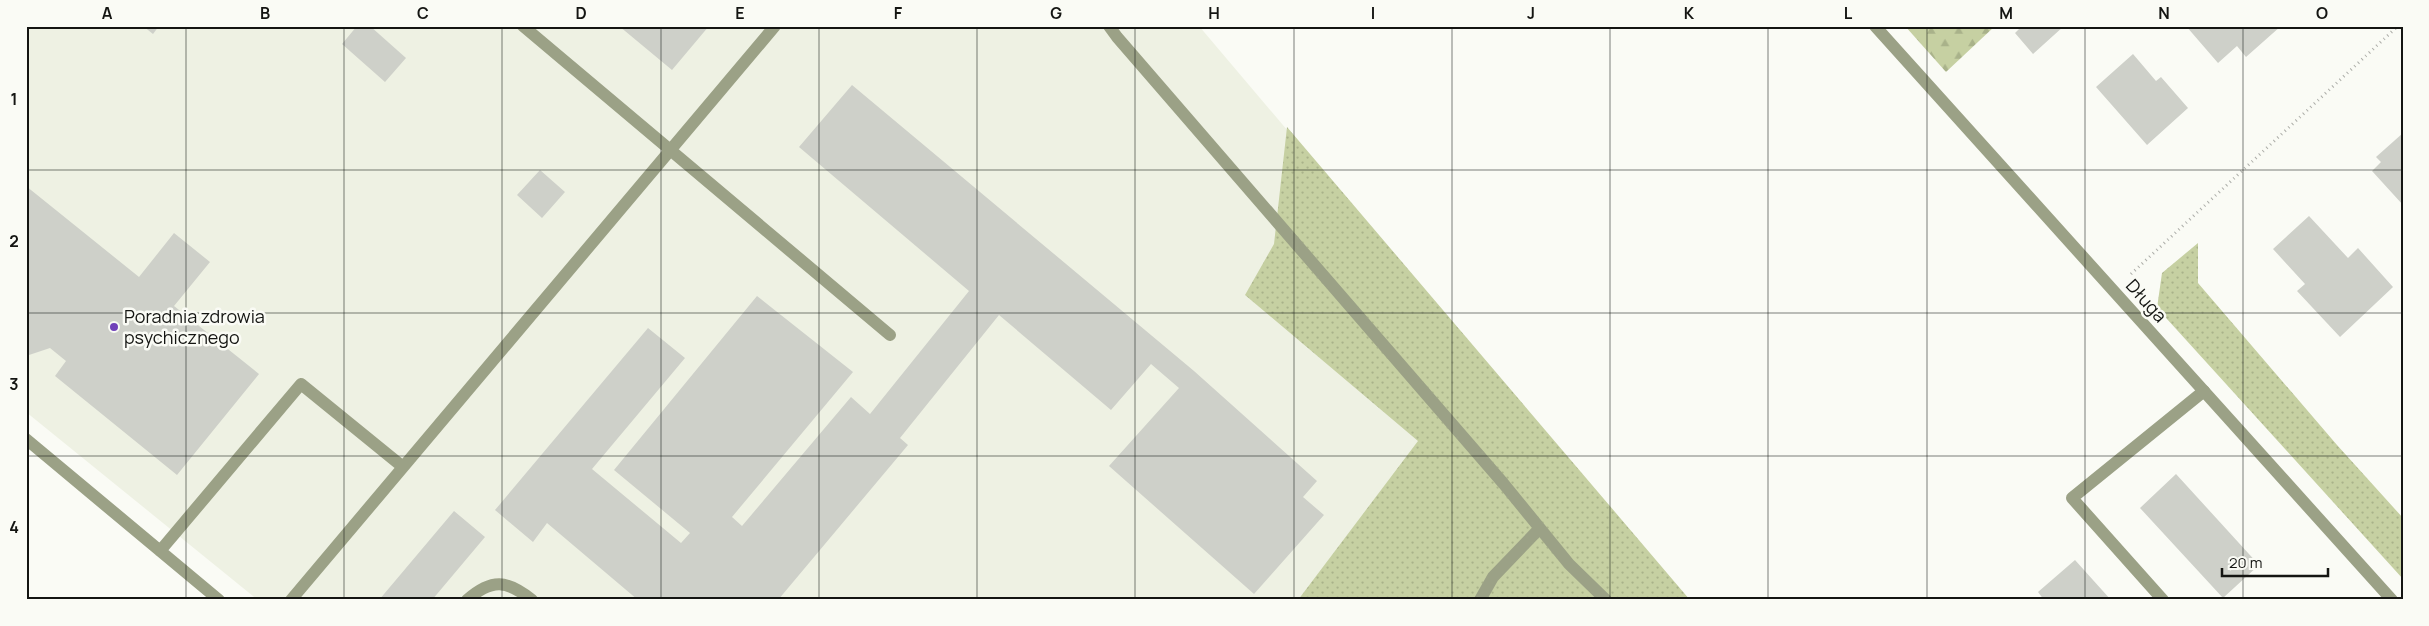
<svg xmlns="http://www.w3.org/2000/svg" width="2429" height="626" font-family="Manrope,sans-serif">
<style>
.built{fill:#eef1e3}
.grass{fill:url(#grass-dots)}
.forest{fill:url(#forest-firs)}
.building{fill:#ced0c9}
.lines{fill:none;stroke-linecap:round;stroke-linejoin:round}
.path{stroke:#adaea9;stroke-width:3;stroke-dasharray:1 4;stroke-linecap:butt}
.lane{stroke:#9ba186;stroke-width:12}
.street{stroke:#9ba186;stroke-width:12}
.grid{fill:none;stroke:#141512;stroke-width:1;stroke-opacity:0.55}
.poi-dot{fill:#7041b9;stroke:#fafbf5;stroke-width:2}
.labels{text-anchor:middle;stroke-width:5;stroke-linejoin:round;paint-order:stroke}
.street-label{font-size:18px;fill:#141512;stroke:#fafbf5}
.poi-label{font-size:18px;fill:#141512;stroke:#fafbf5;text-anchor:start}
.neatline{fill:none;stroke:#141512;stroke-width:2}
.grid-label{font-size:16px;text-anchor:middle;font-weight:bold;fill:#141512}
</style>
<defs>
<pattern id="grass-dots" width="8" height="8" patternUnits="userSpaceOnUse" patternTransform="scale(1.25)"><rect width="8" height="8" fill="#c6d0a2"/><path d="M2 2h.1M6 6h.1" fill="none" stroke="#a9b28a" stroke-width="1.8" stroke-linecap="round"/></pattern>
<pattern id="forest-firs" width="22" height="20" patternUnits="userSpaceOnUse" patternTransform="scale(1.25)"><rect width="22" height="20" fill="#c6d0a2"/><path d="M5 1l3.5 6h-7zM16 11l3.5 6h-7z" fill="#a9b28a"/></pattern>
</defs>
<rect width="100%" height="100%" fill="#fafbf5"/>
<!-- built -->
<path class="built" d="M26,26H1199L1685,600H258L26,412Z"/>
<!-- grass -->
<path class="grass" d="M1287,127L1690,600H1298L1418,441L1245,295L1274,244Z
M2198,243V283L2337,445L2403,518V579L2157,308L2162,273Z"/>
<!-- forest -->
<path class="forest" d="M1905,26H1995L1946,72Z"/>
<!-- building -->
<path class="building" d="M143,26H159L153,34Z
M357,26H370L406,58L385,82L342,44Z
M619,26H709L672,70Z
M2022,26H2064L2033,54L2015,33Z
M2186,26H2281L2246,57L2237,46L2218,63Z
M2133,54L2156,81L2161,77L2188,108L2147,145L2096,87Z
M852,85L1194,371L1317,481L1303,497L1324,515L1254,594L1109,466L1179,388L1151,364L1111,410L999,315L900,438L908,445L778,600H638L547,523L533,542L495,510L648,328L685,358L592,469L681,543L690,533L614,470L757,296L853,372L732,517L742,526L851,397L870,414L969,291L799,147Z
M2403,133V205L2372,171L2381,162L2376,157Z
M540,170L565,192L542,218L517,195Z
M26,186L139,277L174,233L210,262L174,306L259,374L177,475L55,376L66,361L50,348L29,355L26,353Z
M2309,216L2348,258L2358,248L2393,287L2340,337L2297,291L2305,284L2273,249Z
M2176,474L2259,565L2223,598L2140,508Z
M454,511L485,537L432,600H379Z
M2075,560L2111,600H2044L2038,592Z"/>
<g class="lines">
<!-- path -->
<path class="path" d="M2131,274L2398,26"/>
<!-- lane -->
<path class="lane" d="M523,26L890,335
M1109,26L1117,37L1503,483L1569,564L1606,600
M26,439L219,600
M160,551L301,384L403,467
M291,600L775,26
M467,600C492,578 507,580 532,600
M1480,600L1493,577L1539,529
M2163,600L2072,498L2204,391"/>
<!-- street -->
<path class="street" d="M1875,26L2392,600"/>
</g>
<!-- grid -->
<path class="grid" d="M186,26V600M344,26V600M502,26V600M661,26V600M819,26V600M977,26V600M1135,26V600M1294,26V600M1452,26V600M1610,26V600M1768,26V600M1927,26V600M2085,26V600M2243,26V600M26,170H2403M26,313H2403M26,456H2403"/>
<!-- markers -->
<circle class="poi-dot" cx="114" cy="327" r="5"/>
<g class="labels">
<!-- street labels -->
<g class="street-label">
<text transform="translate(2146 301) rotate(48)" y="6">Długa</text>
</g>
<!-- poi labels -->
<g class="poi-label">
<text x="124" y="323">Poradnia zdrowia<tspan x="124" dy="21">psychicznego</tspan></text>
</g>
</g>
<!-- border -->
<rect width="2429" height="626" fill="none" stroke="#fafbf5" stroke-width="55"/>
<!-- scale -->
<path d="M2222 568v8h106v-8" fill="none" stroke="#141512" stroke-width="2.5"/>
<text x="2229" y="568" font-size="15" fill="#141512" stroke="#fafbf5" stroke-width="4" paint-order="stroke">20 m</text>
<rect x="28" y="28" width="2374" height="570" class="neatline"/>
<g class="grid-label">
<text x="107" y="19">A</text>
<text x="265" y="19">B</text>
<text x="423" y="19">C</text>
<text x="581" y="19">D</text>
<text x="740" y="19">E</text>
<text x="898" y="19">F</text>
<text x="1056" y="19">G</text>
<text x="1214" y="19">H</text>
<text x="1373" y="19">I</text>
<text x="1531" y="19">J</text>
<text x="1689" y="19">K</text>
<text x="1848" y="19">L</text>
<text x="2006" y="19">M</text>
<text x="2164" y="19">N</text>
<text x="2322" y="19">O</text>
<text x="14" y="105">1</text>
<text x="14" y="247">2</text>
<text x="14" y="390">3</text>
<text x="14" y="533">4</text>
</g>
</svg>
